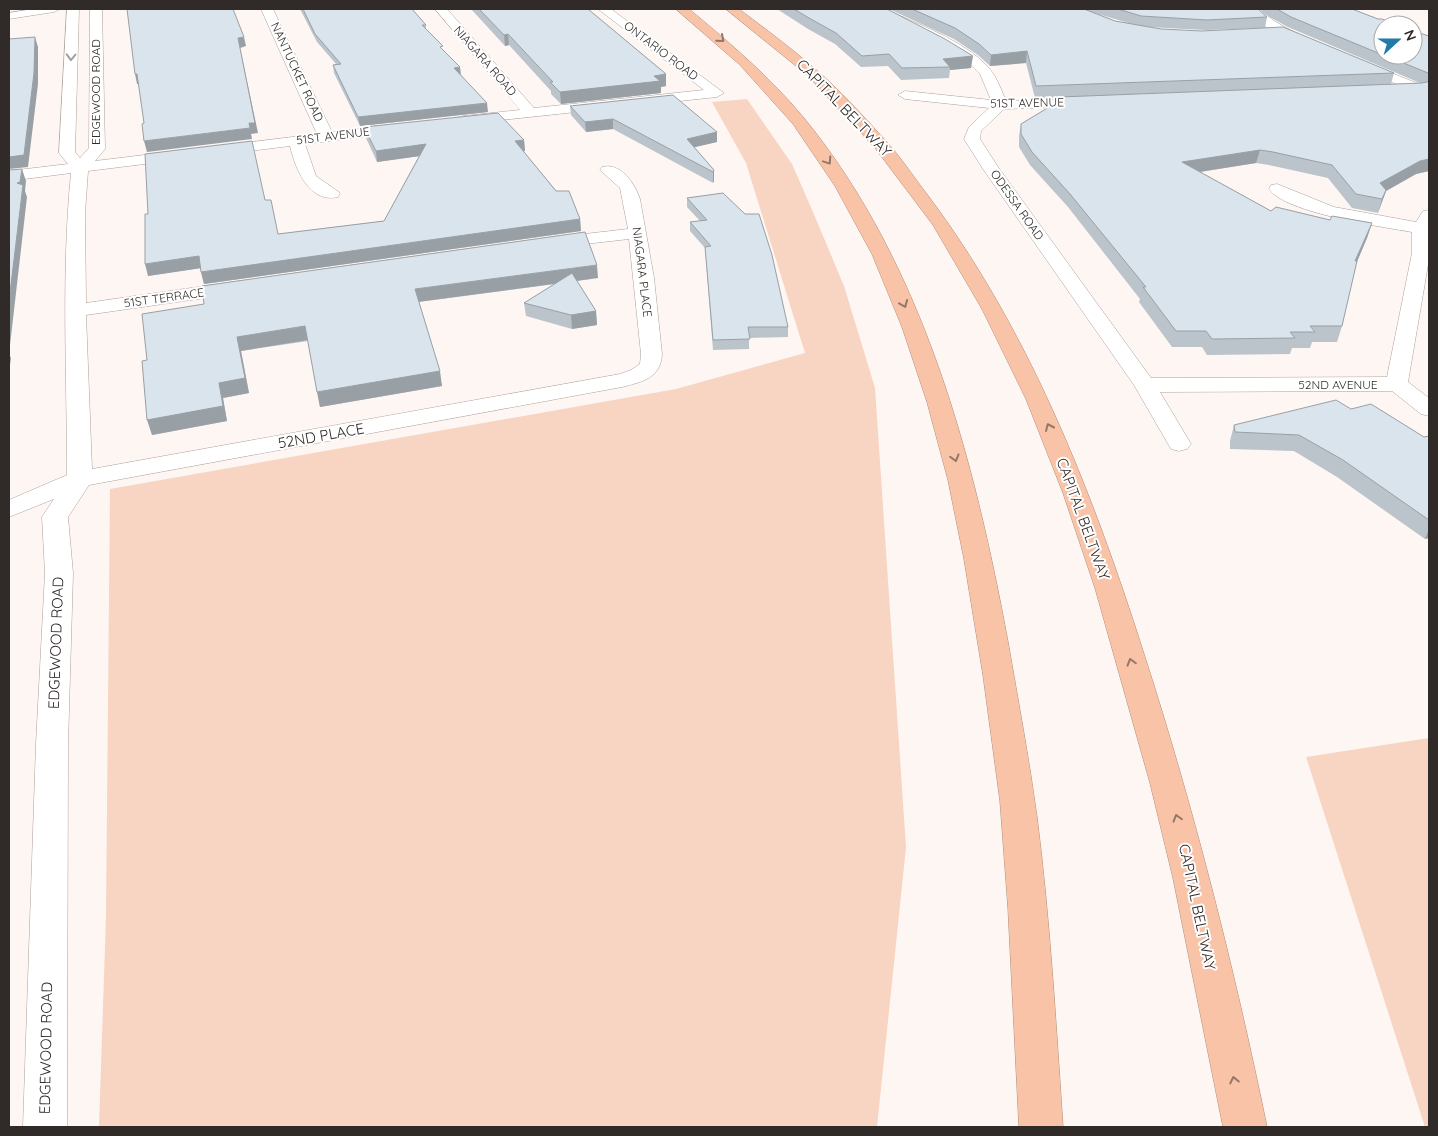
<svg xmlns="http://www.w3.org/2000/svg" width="1438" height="1136" font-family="Quicksand,sans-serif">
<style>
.green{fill:#f8d4c2}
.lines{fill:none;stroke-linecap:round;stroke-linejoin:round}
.minor-casing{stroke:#aca09b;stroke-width:1}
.highway-casing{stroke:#b28e7b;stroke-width:1}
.minor{fill:#fff;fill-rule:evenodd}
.highway{fill:#f8c3a7;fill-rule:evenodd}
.wall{fill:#bbc4cb;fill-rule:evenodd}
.shaded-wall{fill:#99a0a5}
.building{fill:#dae4ec;stroke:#99a0a5}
.oneway{stroke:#947768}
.oneway2{stroke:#a2a09f}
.labels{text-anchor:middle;stroke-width:4;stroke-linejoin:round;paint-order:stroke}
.far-street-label{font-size:12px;fill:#302b29;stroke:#fff}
.street-label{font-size:15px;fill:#302b29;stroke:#fff}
</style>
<rect width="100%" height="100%" fill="#fef6f3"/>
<!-- green -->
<path class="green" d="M747,99L792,164L813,212L844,286L875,388L906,847L877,1127H99L106,916L110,489L676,389L805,353L746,163L712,102Z
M1429,738V1127H1425L1306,757Z"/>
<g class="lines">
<!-- minor casing -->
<g class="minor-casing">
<path id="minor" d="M33,9H60L54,12L9,19V13Z
M67,9H79L75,152L80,158L89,148L90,9H102L105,149L95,161L317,134L261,9H273L332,132L402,124L407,125L409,128L407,131L402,132L305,144L316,176L340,193L338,197C309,204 295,168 290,146L88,171L85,213L86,303L240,281L247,283L250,287L247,291L240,293L86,315L92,469L620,374L631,370L640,364L641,354L629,239L550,248L544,247L541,243L544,239L550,238L628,229L620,188L600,170L602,167C621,162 635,184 640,199L654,278L662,354C661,378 642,382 622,387L89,485L68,517L73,573L68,744L67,1127H23L36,744L45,573L42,517L54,499L9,517V500L67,475C67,375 61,273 71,173L9,181V171L68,164L59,153Z
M435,9H447L534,108L704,90L598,9H611L724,93L717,97L464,124L459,123L457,120L459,117L464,116L520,110Z
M870,9H885C917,24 963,40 987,66C996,75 1001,89 1006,101L1098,99L1100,102L1098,105L1093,106L1004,109L981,131L980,139L998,167L1151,378L1387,377L1412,253V232C1383,227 1285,213 1269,189L1271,185L1277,184L1334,207L1416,222L1423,211L1429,210V259L1408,382L1429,398V416L1421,414L1392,391L1160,392L1191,444L1187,449L1179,451L1171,449L1134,385L983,169L964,139L969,127L989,108L905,99L898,95L905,91L991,100L980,74L971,65L945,48Z
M1246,9H1259L1274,21L1314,43L1308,47L1304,46L1266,27Z
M1359,60L1429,88V97L1354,67L1352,64Z"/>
</g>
<!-- highway casing -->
<g class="highway-casing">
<path id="highway" d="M676,9H689C730,43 770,77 804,118C924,265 974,459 1008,642C1018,700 1029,758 1037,817C1050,919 1056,1024 1063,1127H1019L1008,908L1000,801L983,675L964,559L948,480L927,402L902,327L872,254L835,186L793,124L740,65Z
M726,9H739C764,28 790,47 814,68C838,88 864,117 885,140C898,154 909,170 920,185C1027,324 1091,488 1144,654C1194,809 1234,967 1267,1127H1223L1173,878L1150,783L1095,588L1063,493L1026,399L982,309L933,225L875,148L807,75Z"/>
</g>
<!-- minor -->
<use href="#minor" class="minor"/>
<!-- highway -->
<use href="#highway" class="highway"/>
</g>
<!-- wall -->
<path class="wall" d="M300,9H412L426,25V29L443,50L461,75L488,112L360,126L334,73L333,65L336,64L317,42Z
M471,9H588L666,74V86L661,87V93L561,104L551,94V91L509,45L505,46Z
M777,9H887L971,68L950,70L949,78L901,80L888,66L861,67L835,44L808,29Z
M889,9H1258L1267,17L1265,28L1205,30L1147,27L1394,73L1391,84L1420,83L1288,27L1266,15L1260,9H1352L1378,19L1429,36V171L1416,174L1386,191L1378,213L1352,208L1328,178L1269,165L1256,163L1200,172L1271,211L1330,220L1372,223L1367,238L1357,261L1342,326L1337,342H1312L1310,348H1292L1290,354L1207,355L1202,347H1172L1139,302L1140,299L1068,207L1030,165L1019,147V136L1021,124L1059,101L1060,97L1035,98L1026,63L990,66L978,55L954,39ZM1091,12L1132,24L1115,21Z
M570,106L717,132V142L694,147L714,170V181L713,183L613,129L586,132L571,115Z
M364,127L524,140L525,151H523L580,219L581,231L204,284L200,268L148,276L265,200L278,234L384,221L419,156L377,162L366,138Z
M723,193L788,327V337L749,338V349L713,350L705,248L690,231V222L700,221L687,207V198Z
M598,278L577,281L596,311L597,325L572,329L526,316L524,303L555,284L419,302L442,386L320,407L308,341L241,351L249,393L223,398L227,421L152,435L147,360L142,314Z
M1351,409L1424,437L1429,436V538L1425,539L1337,477L1294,451L1230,449V441L1234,425Z"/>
<!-- shaded-wall -->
<path class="shaded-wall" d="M508,34L509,45L505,46L504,35Z
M35,37L38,47V84L28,167L9,169V157Z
M244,37L246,46L240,48L258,133L251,134L249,123L238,38Z
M1027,51L1026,63L990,66L991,55Z
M973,56L971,68L950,70V67L943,59Z
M460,67L461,75L454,68Z
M135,74H137L139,84H137Z
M666,74V86L661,87V93L561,104L560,92L654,76Z
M487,103L488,112L360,126L358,117Z
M613,119V129L586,132L585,122Z
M250,128L252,139L147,152L144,141Z
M717,132V142L687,149V139Z
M524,140L525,151L516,152L515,141Z
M426,144L428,155L377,162L376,151Z
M1260,150L1256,163L1180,175L1182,162Z
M1429,159V171L1416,174L1386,191L1378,213L1382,199L1380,183L1420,161Z
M22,169L26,181L25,191L27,197L9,354L11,358L9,373V301L17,183Z
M714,170V181L713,183V172Z
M580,219L581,231L204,284L201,272Z
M1372,223L1367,238L1351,276L1355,261Z
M199,256L202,268L148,276L145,264Z
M597,265L598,278L417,302L415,289Z
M596,311L597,325L572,329L571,315Z
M305,326L308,340L241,351L249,393L223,398L227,421L152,435L147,420L237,337Z
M440,371L442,386L320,407L317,392Z
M1429,529V538L1425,539Z"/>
<!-- building -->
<path class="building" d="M127,9H233L244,37L238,38L255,123H249L250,128L144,141L142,124L144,123L137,74H135Z
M303,9H412L426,25H422L443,46L440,47L460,67L454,68L487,103L358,117L333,65L341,64L315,34Z
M479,9H588L666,74L654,76L660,81L560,92L550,82H553L508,34L504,35Z
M794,9H887L945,39L973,56L943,59L950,67L902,68L889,54L862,56L836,33L809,18Z
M912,9H1084L1115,21L1161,29L1202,31L1283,27L1394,73L1036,86L1027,51L991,55L979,44L955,28Z
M1118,9H1258L1267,17L1207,20L1141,16Z
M1277,9H1352L1378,19H1382L1398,25H1383V55L1291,17Z
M1413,31L1429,36V75L1428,73L1384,55H1413Z
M35,37L34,73L24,155L9,157V39Z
M1429,80V159L1420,161L1380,183L1386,190L1382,199L1356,194L1332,165L1273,152L1260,150L1182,162L1271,211L1276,207L1330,220L1332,216L1372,223L1355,261H1357L1342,326H1310L1315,332H1290L1295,338L1212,339L1206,331H1176L1143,287H1146L1070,194L1032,152L1021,134V124L1064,98L1060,97L1422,83L1427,82Z
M673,95L717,132L687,139L714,170L713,172L613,119L585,122L570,106Z
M498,113L524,140L515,141L556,191H569L580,219L201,272L199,256L145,264V214H148L145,154L252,141L265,200H271L278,234L384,221L426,144L376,151L364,127Z
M22,169L20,182L17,183L23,185L9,301V170Z
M723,193L745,214H759L772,255L788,327H748L750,339L713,340L705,247L711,246L690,222L707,220L687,198Z
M585,232L597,265L415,289L440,371L317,392L305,326L237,337L245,378L219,383L223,406L147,420L142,361L147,360L142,314L204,304L202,286Z
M572,273L596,311L571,315L524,303Z
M1336,400L1351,409L1371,404L1424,437L1429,436V520L1343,460L1299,435L1235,432L1234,425Z"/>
<!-- one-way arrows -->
<defs><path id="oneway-chevron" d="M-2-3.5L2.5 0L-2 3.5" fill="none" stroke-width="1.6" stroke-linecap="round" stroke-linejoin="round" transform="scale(1.25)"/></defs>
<g class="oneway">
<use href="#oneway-chevron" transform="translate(721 39) rotate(41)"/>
<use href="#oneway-chevron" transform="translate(828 161) rotate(56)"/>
<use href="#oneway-chevron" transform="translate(904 304) rotate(68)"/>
<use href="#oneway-chevron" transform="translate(1049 427) rotate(-114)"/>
<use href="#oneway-chevron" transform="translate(955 458) rotate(74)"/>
<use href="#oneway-chevron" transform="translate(1131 662) rotate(-106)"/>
<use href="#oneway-chevron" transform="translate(1177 818) rotate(-106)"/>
<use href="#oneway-chevron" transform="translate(1234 1080) rotate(-102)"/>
</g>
<use class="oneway2" href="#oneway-chevron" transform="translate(71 57) rotate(92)"/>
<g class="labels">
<!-- far-street labels -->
<g class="far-street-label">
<text transform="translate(661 51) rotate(37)" y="4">ONTARIO ROAD</text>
<text transform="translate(485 61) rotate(49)" y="4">NIAGARA ROAD</text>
<text transform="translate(297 72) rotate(65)" y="4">NANTUCKET ROAD</text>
<text transform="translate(96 92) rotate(-90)" y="4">EDGEWOOD ROAD</text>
<text transform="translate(1027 103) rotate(-1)" y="4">51ST AVENUE</text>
<text transform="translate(333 136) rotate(-7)" y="4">51ST AVENUE</text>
<text transform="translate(1017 205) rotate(55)" y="4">ODESSA ROAD</text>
<text transform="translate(642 272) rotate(83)" y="4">NIAGARA PLACE</text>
<text transform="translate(164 298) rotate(-8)" y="4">51ST TERRACE</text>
<text x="1338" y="389">52ND AVENUE</text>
</g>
<!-- street labels -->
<g class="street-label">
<text transform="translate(844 108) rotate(46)" y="5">CAPITAL BELTWAY</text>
<text transform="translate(321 436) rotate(-10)" y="5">52ND PLACE</text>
<text transform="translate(1083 519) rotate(70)" y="5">CAPITAL BELTWAY</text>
<text transform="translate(56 643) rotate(-88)" y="5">EDGEWOOD ROAD</text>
<text transform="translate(1197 907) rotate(78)" y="5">CAPITAL BELTWAY</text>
<text transform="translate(46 1048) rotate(-89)" y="5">EDGEWOOD ROAD</text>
</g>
</g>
<!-- border -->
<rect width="1438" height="1136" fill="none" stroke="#302b29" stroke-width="20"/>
<!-- north arrow -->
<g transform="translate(1398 40) rotate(69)"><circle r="24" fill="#ffffff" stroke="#acaaa9"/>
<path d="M0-4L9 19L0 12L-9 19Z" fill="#227aa9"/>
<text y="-8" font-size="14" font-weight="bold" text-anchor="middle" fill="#302b29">N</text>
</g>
</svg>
